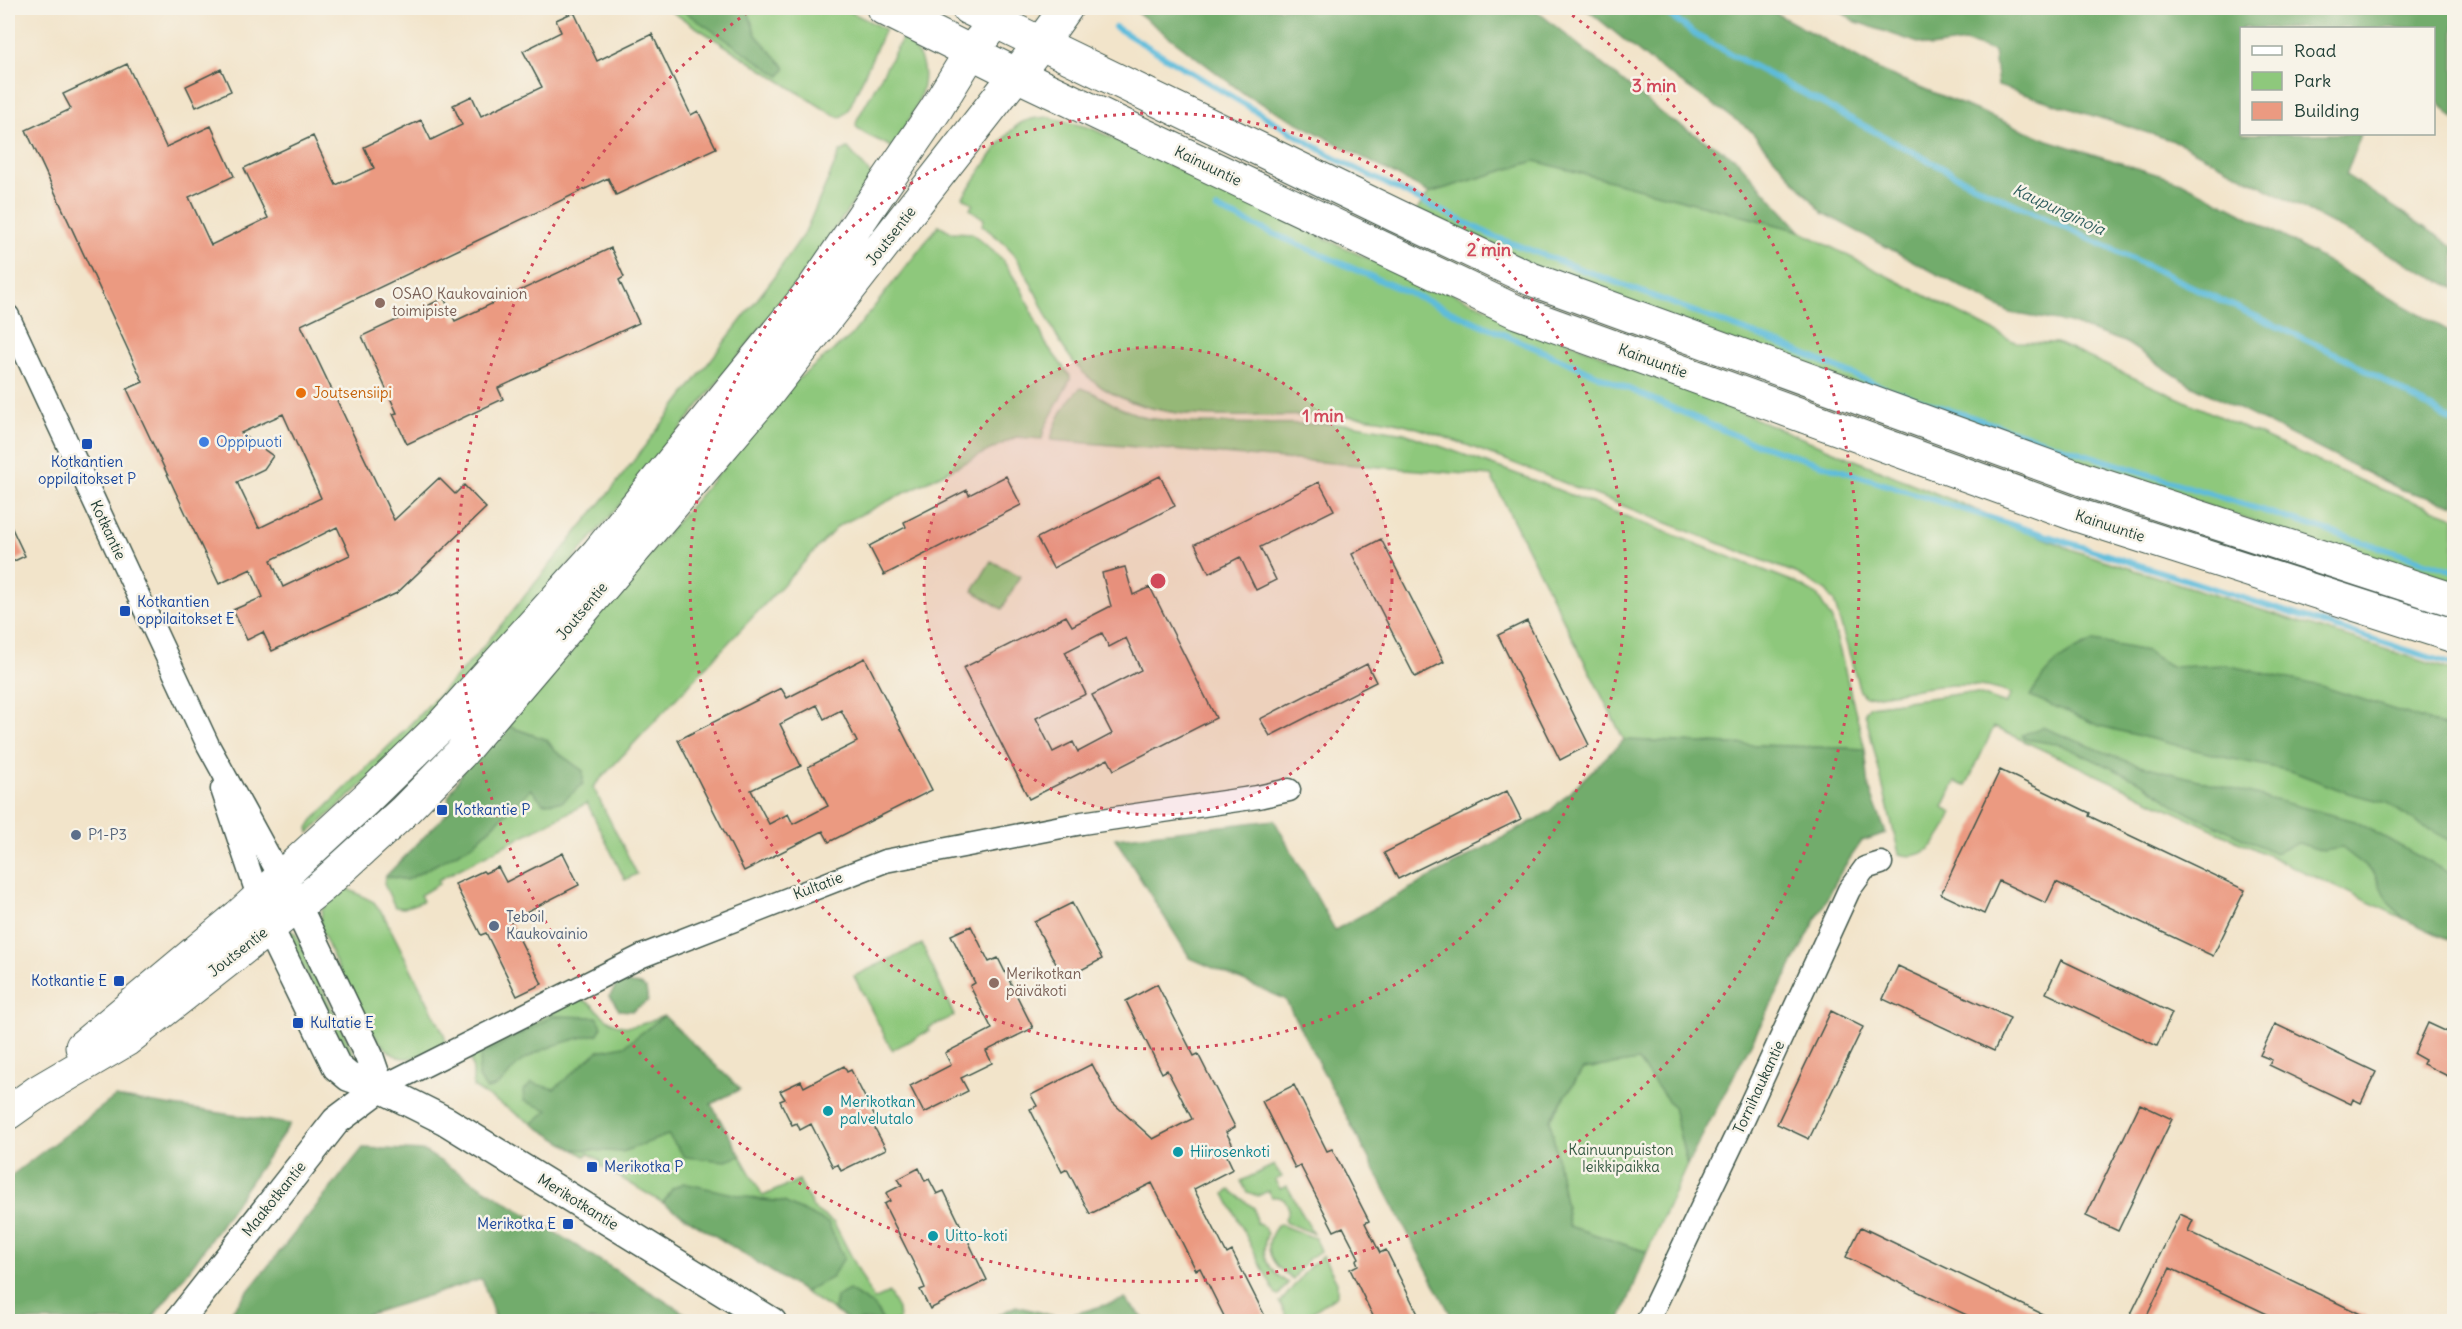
<svg xmlns="http://www.w3.org/2000/svg" width="2462" height="1329" font-family="Delius,sans-serif">
<style>
.green{fill:#8ec87c;stroke:#568258;stroke-width:1.5}
.forest{fill:#72ac6c;stroke:#487450;stroke-width:1.5}
.lines{fill:none;stroke-linecap:round;stroke-linejoin:round}
.stream{stroke:#5dbcdb;stroke-width:6}
.building{fill:#eb9a81;fill-rule:evenodd}
.minor-casing{stroke:#3f564a;stroke-width:25}
.tertiary-casing{stroke:#3f564a;stroke-width:31}
.secondary-casing{stroke:#3f564a;stroke-width:35}
.trunk-casing{stroke:#3f564a;stroke-width:35}
.minor{stroke:#fff;stroke-width:22}
.tertiary{stroke:#fff;stroke-width:28}
.secondary{stroke:#fff;stroke-width:33}
.trunk{stroke:#fff;stroke-width:33}
.ring{fill:none;stroke:#d1495b;stroke-width:3;stroke-dasharray:3 6}
.education-dot{fill:#8d6e63;stroke:#f7f3e8;stroke-width:2}
.food-dot{fill:#e8710a;stroke:#f7f3e8;stroke-width:2}
.shop-dot{fill:#3f7fe0;stroke:#f7f3e8;stroke-width:2}
.transit-dot{fill:#1a4fb4;stroke:#f7f3e8;stroke-width:2}
.service-dot{fill:#5c6f8a;stroke:#f7f3e8;stroke-width:2}
.culture-dot{fill:#0f9aa8;stroke:#f7f3e8;stroke-width:2}
.labels{text-anchor:middle;stroke-width:5;stroke-linejoin:round;paint-order:stroke}
.street-label{font-size:15px;fill:#1f3d34;stroke:#f7f3e8}
.education-label{font-size:15px;fill:#785e54;stroke:#f7f3e8;text-anchor:start}
.food-label{font-size:15px;fill:#c56008;stroke:#f7f3e8;text-anchor:start}
.shop-label{font-size:15px;fill:#366cbe;stroke:#f7f3e8;text-anchor:start}
.transit-label{font-size:15px;fill:#164399;stroke:#f7f3e8;text-anchor:start}
.service-label{font-size:15px;fill:#4e5e75;stroke:#f7f3e8;text-anchor:start}
.culture-label{font-size:15px;fill:#0d838f;stroke:#f7f3e8;text-anchor:start}
.park-label{font-size:15px;fill:#355942;stroke:#f7f3e8}
.water-label{font-size:16px;font-style:italic;fill:#2e5d5e;stroke:#f7f3e8}
.centre{fill:#d1495b;stroke:#f7f3e8;stroke-width:3}
.ring-label{font-size:18px;text-anchor:middle;font-weight:bold;fill:#d1495b;stroke:#f7f3e8;stroke-width:5;stroke-linejoin:round;paint-order:stroke}
</style>
<rect width="100%" height="100%" fill="#f7f3e8"/>
<filter id="ink" filterUnits="userSpaceOnUse"><feTurbulence type="fractalNoise" baseFrequency=".0167" numOctaves="2"/><feDisplacementMap in="SourceGraphic" scale="12" xChannelSelector="R" yChannelSelector="G"/><feConvolveMatrix kernelMatrix="1 2 1 2 8 2 1 2 1" color-interpolation-filters="sRGB"/></filter>
<filter id="wash" filterUnits="userSpaceOnUse"><feTurbulence type="fractalNoise" baseFrequency=".008" numOctaves="4" result="noise"/><feDisplacementMap in="SourceGraphic" scale="24" xChannelSelector="R" yChannelSelector="G"/><feGaussianBlur stdDeviation="1.35" result="paint"/><feColorMatrix in="noise" values="0 0 0 0 0 0 0 0 0 0 0 0 0 0 0 0 0 1.4 0 .05"/><feComposite in="paint" operator="in"/></filter>
<g filter="url(#wash)">
<rect width="100%" height="100%" fill="#f2e4ca"/>
<!-- green -->
<path class="green" d="M666,8H843L885,29L848,111L841,117L835,116Z
M903,37C945,70 914,113 892,148C881,139 862,136 856,126L857,120Z
M1048,117L1091,128L1371,260L2078,552L2454,671V942L1994,727L1966,786L1955,782L1943,807L1953,812C1943,835 1929,863 1899,854L1865,712L1870,706L1965,693L1978,694L2006,704L2011,694C1966,675 1913,691 1865,697L1860,691L1834,601L1826,591L1798,574C1719,543 1640,513 1562,482C1512,463 1457,439 1407,425C1313,398 1188,441 1103,388C1052,357 1046,298 1013,253C1005,242 992,234 982,225L984,219L970,209L973,204L963,197C977,178 1001,135 1021,123C1029,118 1038,118 1048,117Z
M848,148L872,176L801,277L625,499L440,715L309,833L308,828L313,820L395,740L474,658L612,489L772,280L805,232L840,152Z
M1535,161L1800,231L2015,342L2057,343L2375,487L2454,517V591L1605,298L1415,213L1429,193Z
M939,225L951,232L972,233L1002,259L1022,290L1046,344L1070,376V380L1044,429L1042,439L1016,437L838,526L593,787L637,874L625,880L587,803L438,880L439,884L420,895L423,901L404,908L395,907L384,884L386,876L407,880L474,844L531,789L583,771L554,750L547,740L505,725L798,379L851,336Z
M1081,388L1092,392L1118,407L1146,418L1187,423L1350,424L1404,433L1525,477L1794,582L1817,595L1832,620L1865,749L1624,740L1491,476L1051,440C1054,424 1068,397 1081,388Z
M991,561L1020,576L1002,609L973,591Z
M342,886L374,902L384,916L444,1034L446,1043C433,1050 419,1060 403,1058C370,1054 334,956 320,927L322,910Z
M291,931L295,933L355,1056V1061L353,1063L349,1061L288,936Z
M922,944L954,1016L928,1028L929,1031L892,1050L854,976Z
M582,1000C591,1002 595,1008 601,1014C623,1035 639,1025 664,1016L740,1089L711,1104L763,1196L799,1180L814,1209L834,1223L874,1300L889,1293L898,1309L899,1321H883L874,1306L836,1297L834,1311L804,1292L831,1278L784,1202L672,1189L663,1203L599,1165L601,1161L588,1153L585,1156L473,1087V1071L470,1055L573,1002Z
M1638,1061L1673,1107L1687,1165L1647,1252L1569,1226L1550,1120L1583,1069Z
M1274,1165L1282,1177L1275,1180L1280,1189L1287,1186L1313,1233L1286,1223L1284,1220C1293,1208 1286,1195 1272,1197L1268,1191L1258,1196L1247,1192L1241,1181Z
M1230,1190L1254,1208L1256,1223L1264,1227L1267,1234C1259,1258 1268,1270 1288,1283L1279,1295H1276L1225,1194Z
M1281,1225L1315,1238L1320,1251L1307,1260L1293,1279C1272,1266 1260,1248 1277,1226Z
M1323,1256L1337,1282V1295L1299,1321H1289L1280,1303L1310,1266Z"/>
<!-- forest -->
<path class="forest" d="M679,8H747L756,35L786,68L780,76Z
M1138,8H1533L1669,119L1735,158L1800,231L1535,161L1429,193L1246,95L1138,13Z
M1585,8H1766L1881,71L2048,140L2181,182L2238,211L2454,334V505L2400,489L2189,384L2125,342L2069,323L2010,313L1823,213L1749,129L1650,61Z
M1836,8H2454V119L2434,98V28H2242V134H2361L2346,175L2454,247V288L2180,143L1998,86L1994,51L1965,42L1930,47L1854,21Z
M2094,641L2146,651L2172,667L2226,665L2321,686L2454,729V843L2414,821L2388,803L2348,793L2291,771L2228,758L2100,726L2030,696C2048,665 2062,655 2094,641Z
M505,725L547,740L554,750L583,771V784L562,802L543,803L531,789L474,844L407,880L386,876L451,809L448,797L466,766Z
M2042,727L2129,762L2355,821L2454,876V942L2404,919L2388,902L2374,873L2342,848L2323,851L2298,843L2275,853L2179,808L2143,783L2062,745L2025,739L2022,735Z
M1624,740L1865,749L1869,788L1886,833L1862,841L1842,870L1687,1165L1673,1107L1638,1061L1583,1069L1550,1119L1569,1226L1647,1252L1620,1321H1454L1285,999L1190,958L1115,838L1274,820L1335,930L1549,812Z
M618,982L641,985L646,989L648,1001L632,1011L619,1010L610,996Z
M553,1016L597,1017L602,1026L598,1034C572,1039 545,1046 522,1061C507,1072 506,1086 486,1089L478,1076L481,1055Z
M664,1016L740,1089L711,1104L741,1156L726,1161L685,1157L668,1135L622,1152L573,1149L532,1124L548,1110L524,1101L523,1091L532,1083L554,1089L598,1051L624,1046Z
M115,1097L290,1124L195,1262L150,1321H8V1178Z
M363,1148L424,1151L697,1321H496L482,1279L347,1321H224Z
M683,1183L761,1200L784,1202L828,1223L844,1258L831,1278L804,1292L663,1203L672,1189Z
M849,1290L874,1306L883,1321H850L834,1311L836,1297Z
M1125,1299L1146,1321H986L1016,1306L1061,1318Z"/>
<g class="lines">
<!-- stream -->
<path class="stream" d="M1660,8L1699,37L1972,184L2347,359L2454,422
M1115,27L1338,160L1495,237L1783,345L1884,388L2056,445L2454,571
M1217,209L1748,441L2454,665"/>
</g>
<g id="blocks">
<!-- building -->
<path class="building" d="M574,12L597,61L652,34L691,115L698,111L716,148L616,195L608,178L301,325L394,520L439,478L455,494L464,485L486,508L397,593L272,651L263,632L247,640L233,610L263,597L251,569L219,584L127,389L143,382L26,130L71,109L63,94L127,64L166,147L211,126L234,176L189,197L211,245L268,218L244,168L313,136L336,185L374,168L364,147L404,128L421,120L431,140L462,125L453,105L472,96L481,116L542,87L523,51L561,32L556,20ZM283,414L321,498L259,528L237,482L264,469L273,456L241,433ZM337,527L350,555L283,587L271,560Z
M221,69L231,91L196,107L186,86Z
M611,248L624,277L619,280L639,323L498,388L503,399L407,444L393,414L397,413L362,336L444,298L455,321Z
M1006,476L1021,505L884,575L869,546L906,527L904,522L967,490L969,495Z
M1160,476L1175,506L1053,568L1037,538Z
M1319,482L1334,510L1260,547L1276,580L1256,590L1240,557L1209,573L1195,544Z
M8,520L25,556L8,564Z
M1381,539L1444,662L1415,677L1352,554Z
M1125,567L1133,595L1150,587L1216,718L1114,770L1108,759L1029,799L963,668L1066,616L1072,626L1111,606L1102,573ZM1102,633L1109,647L1126,638L1141,670L1092,695L1112,734L1078,752L1073,742L1053,752L1036,718L1086,694L1065,652Z
M1527,621L1589,745L1560,760L1498,635Z
M865,658L932,790L829,842L823,831L744,871L678,740L781,688L787,698ZM817,705L824,719L841,710L857,742L808,767L828,806L793,824L788,814L769,824L751,790L801,766L780,724Z
M1367,664L1376,682L1270,736L1260,719Z
M2000,770L2090,813L2089,816L2245,890L2213,956L2056,882L2046,903L1999,881L1984,914L1941,894Z
M1507,791L1521,819L1398,879L1384,853Z
M563,853L579,885L510,920L542,984L517,996L486,933L481,935L455,884L483,871L485,873L498,867L506,882Z
M1072,903L1102,959L1064,979L1034,922Z
M971,926L989,962L998,958L1033,1028L986,1051L992,1063L961,1078L968,1091L924,1113L910,1086L951,1065L945,1053L992,1029L970,986L975,983L951,935Z
M2061,960L2172,1013L2157,1046L2046,993Z
M1898,966L2010,1018L1994,1051L1883,999Z
M1157,984L1194,1056L1198,1054L1235,1127L1226,1132L1235,1149L1226,1154L1233,1169L1194,1189L1227,1254L1232,1251L1268,1322H1227L1200,1268L1196,1270L1152,1183L1090,1214L1067,1169L1062,1172L1030,1109L1037,1106L1031,1095L1092,1064L1112,1102L1153,1139L1192,1119L1167,1070L1162,1073L1126,1001Z
M1831,1011L1863,1027L1809,1139L1777,1124Z
M2428,1023L2454,1035V1079L2423,1064L2425,1060L2414,1054Z
M2275,1024L2376,1072L2361,1103L2353,1099L2351,1104L2269,1065L2272,1060L2260,1055Z
M844,1066L847,1072L851,1070L877,1121L872,1123L886,1149L841,1171L838,1164L833,1167L811,1124L800,1130L797,1123L792,1125L780,1101L785,1099L780,1091L801,1081L804,1087Z
M1294,1085L1327,1151L1332,1149L1369,1221L1365,1223L1380,1253L1386,1250L1422,1322H1376L1350,1269L1358,1265L1356,1260L1359,1258L1343,1227L1334,1231L1300,1165L1295,1168L1262,1101Z
M2140,1104L2172,1119L2118,1231L2086,1216Z
M919,1168L925,1181L929,1179L937,1194L944,1191L987,1280L930,1309L920,1290L925,1288L920,1276L884,1204L890,1201L886,1193L902,1185L898,1179Z
M2180,1214L2193,1220L2188,1231L2377,1322H2284L2170,1268L2144,1322H2127Z
M1861,1227L2059,1322H1981L1846,1257Z"/>
</g>
</g>
<g filter="url(#ink)">
<use href="#blocks" fill-opacity="0" stroke="#3f564a" stroke-width="1.5"/>
<g class="lines">
<!-- minor casing -->
<g class="minor-casing">
<path id="minor" d="M8,316L208,745L287,889
M222,789L262,908
M380,1088L642,956L885,861L1082,823L1258,797L1289,790
M1647,1322L1735,1138L1849,890L1865,868L1881,863"/>
</g>
<!-- tertiary casing -->
<g class="tertiary-casing">
<path id="tertiary" d="M297,906L369,1056L380,1088
M269,928L337,1067L349,1077L380,1088L446,1121L772,1322
M178,1322L336,1121L380,1088"/>
</g>
<!-- secondary casing -->
<g class="secondary-casing">
<path id="secondary" d="M82,1047L239,916L366,799L444,723L598,553L813,289L936,109L971,52L1006,8
M8,1113L39,1091L126,1040L321,887L403,812L460,754L767,394L1041,43L1066,8"/>
</g>
<!-- trunk casing -->
<g class="trunk-casing">
<path id="trunk" d="M883,8L1017,75L1517,312L2077,515L2454,636
M968,8L1397,216L1531,279L2088,481L2454,600"/>
</g>
<!-- minor -->
<use href="#minor" class="minor"/>
<!-- tertiary -->
<use href="#tertiary" class="tertiary"/>
<!-- secondary -->
<use href="#secondary" class="secondary"/>
<!-- trunk -->
<use href="#trunk" class="trunk"/>
</g>
</g>
<!-- distance rings -->
<circle cx="1158" cy="581" r="234" fill="#d1495b" fill-opacity=".12"/>
<g class="ring">
<circle cx="1158" cy="581" r="234"/>
<circle cx="1158" cy="581" r="468"/>
<path d="M1565 10A701 701 0 1 1 751 10"/>
</g>
<!-- markers -->
<g class="education-dot">
<circle cx="380" cy="303" r="6"/>
<circle cx="994" cy="983" r="6"/>
</g>
<circle class="food-dot" cx="301" cy="393" r="6"/>
<circle class="shop-dot" cx="204" cy="442" r="6"/>
<g class="transit-dot">
<rect x="81" y="438" width="12" height="12" rx="3"/>
<rect x="119" y="605" width="12" height="12" rx="3"/>
<rect x="436" y="804" width="12" height="12" rx="3"/>
<rect x="113" y="975" width="12" height="12" rx="3"/>
<rect x="292" y="1017" width="12" height="12" rx="3"/>
<rect x="586" y="1161" width="12" height="12" rx="3"/>
<rect x="562" y="1218" width="12" height="12" rx="3"/>
</g>
<g class="service-dot">
<circle cx="76" cy="835" r="6"/>
<circle cx="494" cy="926" r="6"/>
</g>
<g class="culture-dot">
<circle cx="828" cy="1111" r="6"/>
<circle cx="1178" cy="1152" r="6"/>
<circle cx="933" cy="1236" r="6"/>
</g>
<g class="labels">
<!-- street labels -->
<g class="street-label">
<text transform="translate(1208 166) rotate(26)" y="5">Kainuuntie</text>
<text transform="translate(891 236) rotate(-52)" y="5">Joutsentie</text>
<text transform="translate(1653 361) rotate(20)" y="5">Kainuuntie</text>
<text transform="translate(2110 526) rotate(18)" y="5">Kainuuntie</text>
<text transform="translate(108 530) rotate(65)" y="5">Kotkantie</text>
<text transform="translate(582 611) rotate(-50)" y="5">Joutsentie</text>
<text transform="translate(818 886) rotate(-21)" y="5">Kultatie</text>
<text transform="translate(238 952) rotate(-38)" y="5">Joutsentie</text>
<text transform="translate(1759 1087) rotate(-65)" y="5">Tornihaukantie</text>
<text transform="translate(274 1199) rotate(-51)" y="5">Maakotkantie</text>
<text transform="translate(578 1202) rotate(32)" y="5">Merikotkantie</text>
</g>
<!-- education labels -->
<g class="education-label">
<text x="392" y="299">OSAO Kaukovainion<tspan x="392" dy="17">toimipiste</tspan></text>
<text x="1006" y="979">Merikotkan<tspan x="1006" dy="17">päiväkoti</tspan></text>
</g>
<!-- food labels -->
<g class="food-label">
<text x="313" y="398">Joutsensiipi</text>
</g>
<!-- shop labels -->
<g class="shop-label">
<text x="216" y="447">Oppipuoti</text>
</g>
<!-- transit labels -->
<g class="transit-label">
<text x="87" y="467" text-anchor="middle">Kotkantien<tspan x="87" dy="17">oppilaitokset P</tspan></text>
<text x="137" y="607">Kotkantien<tspan x="137" dy="17">oppilaitokset E</tspan></text>
<text x="454" y="815">Kotkantie P</text>
<text x="107" y="986" text-anchor="end">Kotkantie E</text>
<text x="310" y="1028">Kultatie E</text>
<text x="604" y="1172">Merikotka P</text>
<text x="556" y="1229" text-anchor="end">Merikotka E</text>
</g>
<!-- service labels -->
<g class="service-label">
<text x="88" y="840">P1-P3</text>
<text x="506" y="922">Teboil<tspan x="506" dy="17">Kaukovainio</tspan></text>
</g>
<!-- culture labels -->
<g class="culture-label">
<text x="840" y="1107">Merikotkan<tspan x="840" dy="17">palvelutalo</tspan></text>
<text x="1190" y="1157">Hiirosenkoti</text>
<text x="945" y="1241">Uitto-koti</text>
</g>
<!-- park labels -->
<g class="park-label">
<text x="1621" y="1155">Kainuunpuiston<tspan x="1621" dy="17">leikkipaikka</tspan></text>
</g>
<!-- water labels -->
<g class="water-label">
<text transform="translate(2059 209) rotate(25)" y="6">Kaupunginoja</text>
</g>
</g>
<circle cx="1158" cy="581" r="9" class="centre"/>
<g class="ring-label">
<text x="1654" y="92">3 min</text>
<text x="1489" y="256">2 min</text>
<text x="1323" y="422">1 min</text>
</g>
<!-- margin -->
<rect width="2462" height="1329" fill="none" stroke="#f7f3e8" stroke-width="30"/>
<!-- legend -->
<rect x="2240" y="27" width="195" height="108" fill="#f7f3e8" stroke="#a1aaa0" stroke-width="1.5"/>
<rect x="2252" y="46" width="30" height="9" fill="#ffffff" stroke="#a1aaa0" stroke-width="1.5"/>
<text x="2294" y="57" font-size="18" fill="#1f3d34">Road</text>
<rect x="2252" y="72" width="30" height="18" fill="#8ec87c" stroke="#a1aaa0" stroke-width="1.5"/>
<text x="2294" y="87" font-size="18" fill="#1f3d34">Park</text>
<rect x="2252" y="102" width="30" height="18" fill="#eb9a81" stroke="#a1aaa0" stroke-width="1.5"/>
<text x="2294" y="117" font-size="18" fill="#1f3d34">Building</text>
</svg>
